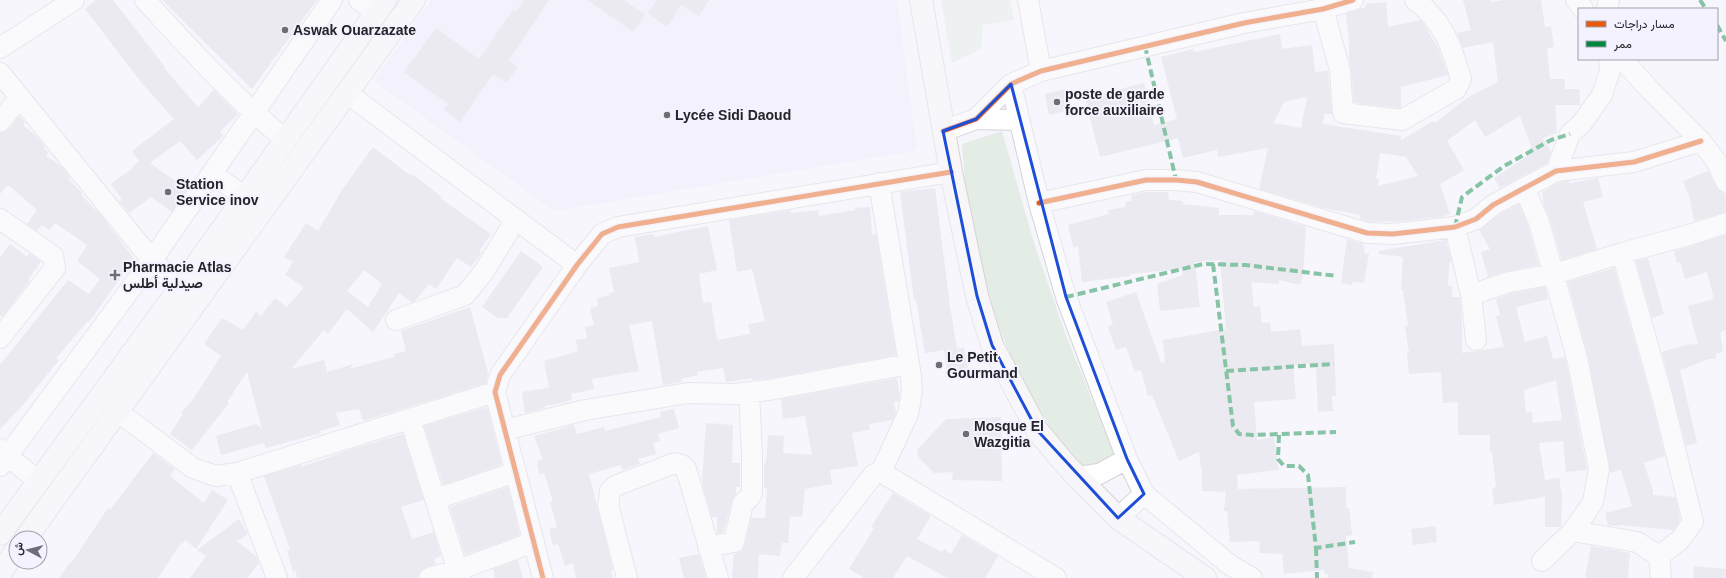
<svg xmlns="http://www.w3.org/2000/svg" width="1726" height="578" font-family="Helvetica,Vazirmatn,sans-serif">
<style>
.education{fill:#efedfd}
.green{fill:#e3ece5}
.building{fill:#dddbe5;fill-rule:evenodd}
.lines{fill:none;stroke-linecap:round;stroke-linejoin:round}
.minor-casing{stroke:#d4d3d9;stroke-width:22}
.major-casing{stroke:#d4d3d8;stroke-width:24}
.minor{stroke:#fefeff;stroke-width:20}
.major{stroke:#f9f6f8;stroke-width:22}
.quiet{stroke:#00873e;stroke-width:4;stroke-dasharray:8 4;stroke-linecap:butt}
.cycleway-casing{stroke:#f4f2ff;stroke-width:8}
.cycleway{stroke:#e8590c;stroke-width:5}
.marked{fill:none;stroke:#1d4ed8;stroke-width:3;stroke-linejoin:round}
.poi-dot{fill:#6e6d74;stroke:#f4f2ff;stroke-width:1.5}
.labels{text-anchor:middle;stroke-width:4;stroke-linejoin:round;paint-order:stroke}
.poi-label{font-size:14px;font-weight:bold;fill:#25242a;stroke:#f4f2ff;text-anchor:start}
</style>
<rect width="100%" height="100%" fill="#f6f5fc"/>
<!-- education -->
<path class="education" d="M431,0H897L917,150L554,211L374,81Z"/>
<!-- green -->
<path class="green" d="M941,0H1010L1014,20L983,25L981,49L952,63Z
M1002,131L1034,243L1065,333L1115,456L1088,471L1051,428L1019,375L999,327L981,267L966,195L962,144Z"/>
<!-- building -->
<path class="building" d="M96,0H113L165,67L164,68L198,107L214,90L238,114L220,132L223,136L197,160L180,141L150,163L187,189L172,212L151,197L129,213L119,201L122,199L111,184L133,168L132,167L139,161L132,151L174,119L141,82L85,9Z
M162,0H317L252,89Z
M524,0H549L509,60L518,67L506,83L493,74L460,122L444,110L448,104L404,72L436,28L479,59L513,10L516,12Z
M588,0H624L645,15L633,32Z
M657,0H709L699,16L681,5L667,27L648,13Z
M1463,0H1491V2L1504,0H1541L1545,27L1551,26L1554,47L1547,48L1550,79H1565V89H1579L1580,105H1555L1557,133L1543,138L1551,152L1547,163L1500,188L1494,178L1533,152L1520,116L1485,137L1475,120L1447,141L1464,170L1440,184L1450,214L1441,217L1393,222L1392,221L1369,222L1360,219V215L1324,208L1259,189L1268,148L1218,157L1217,150L1183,158L1178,138L1100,157L1085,98L1144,83L1154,125L1177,119L1161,57L1193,49L1194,52L1280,34L1282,49L1312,45L1315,72L1328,71L1332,114H1324L1323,124L1401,136V140L1432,122H1436L1470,96L1498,82L1493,42L1463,48L1457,33L1471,30ZM1307,97L1301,128L1273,123L1284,102ZM1380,153L1406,157L1418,176L1378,186L1379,179H1376Z
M1386,2L1388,27L1420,20L1424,24L1439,50L1448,75L1401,87V107L1400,108L1354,103L1351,69L1349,58V41L1346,14L1366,7L1365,4Z
M1066,89L1070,110L1049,115L1045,94Z
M19,116L25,122L23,125L35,135L45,147L44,149L48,152L46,156L61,166L70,177L68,179L82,193L81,195L101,215L134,259L89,322L88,321L56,358L59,360L22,406L0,429V365L68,280L89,294L100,279L77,261L87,245L55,223L50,230L42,225L37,231L27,224L37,210L8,185L0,194V133L9,129Z
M373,147L411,176L412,174L442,197L440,198L491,234L479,251L482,252L471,267L457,258L436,289L429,284L415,301L412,302L399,293L373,332L347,309L328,334L324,330L291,369L324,360L327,372L354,364L349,369L394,357V354L406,351L401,331L470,307L488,373L486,383L363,421L359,409L336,413L340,425L320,431L321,433L266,448L264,443L221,455L216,436L256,424L262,429L247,372L227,402L229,403L192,450L170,434L183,414L181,413L194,398L221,356L204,344L222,318L243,330L256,312L261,316L275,298L287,307L304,287L285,275L293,262L284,257L306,223L318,231L342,190ZM364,270L382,284L368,307L347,291Z
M1708,171L1716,187L1719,191L1724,193L1726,199V212L1694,221L1690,199L1683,181Z
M1598,178L1603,197L1583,202L1597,249L1562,260L1550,219L1544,206L1542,192L1560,182L1569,181L1570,183Z
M935,188L950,306L957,349L964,347L969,376L948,379L944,350L925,353L916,300H914L900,192Z
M1147,192H1168L1169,200L1182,201L1183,204L1219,208V215H1253L1254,211L1306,227L1303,276L1300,285L1279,280L1278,284L1251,282L1254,307L1260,306L1262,323L1270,322L1271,332L1300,329L1302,346L1334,344L1336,396H1332L1333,411L1318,412L1316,363L1293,365L1296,399L1254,402L1257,440L1274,437L1279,470L1237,475L1238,489L1346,487V508H1349L1352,535L1346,536L1349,568L1373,572L1372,578H1328V574H1325L1324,570L1284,574L1282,554L1259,553L1260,541L1230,542L1227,511H1224L1226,492L1202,491V468H1201L1199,452L1179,461L1152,395L1148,396L1141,370L1135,372L1126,347L1116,350L1108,327L1113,325L1106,302L1136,292L1161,363L1165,362L1163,340L1226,329L1220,260L1195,262L1200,307L1160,311L1157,284L1183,275L1181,269L1130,274V276L1082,282L1078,246L1073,247L1068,225L1109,214L1108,210L1126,207L1125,202L1132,201L1131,195Z
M1519,204L1528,226L1539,265L1507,271L1488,277L1481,252L1490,249L1479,230L1499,215Z
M870,207L872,235L876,234L896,355L767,379L752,380V378L728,382H726L723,368L697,372L698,375L681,379L682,382L663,385L652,321L629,325L639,371L592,379L594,389L571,394L572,400L567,401V402L544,406L545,408L525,413L522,392L549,388L544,361L578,351L576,340L587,338L585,327L594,325L590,308L598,306L597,298L610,295L609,293L614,292L609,268L639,262L635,237L653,234L654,237L708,226L717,270L699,274L703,303L711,302L717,340L750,334L748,324L765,321L752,269L737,272L729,220L791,210V213L818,210L819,216L855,210L854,208Z
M1726,235V330L1720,332L1723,352L1716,354V359H1709L1680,370L1697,443L1686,446L1662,352L1685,345L1698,344L1688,306L1714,299L1707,272L1685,279L1680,262L1677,263L1674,251Z
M1347,239L1363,244L1365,254L1369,253L1364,283L1352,282V285L1341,283Z
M1446,240L1452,262L1449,263L1448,286H1452V297H1460L1462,323V353L1504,347L1496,316L1500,315L1496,299L1512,293L1545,287L1548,299L1516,307L1525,342L1547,336L1553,359L1565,357L1566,361L1587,470L1566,472L1563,441L1539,443L1545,480L1559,478L1562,496L1561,527H1545V497L1494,505L1492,488L1496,487L1492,451H1490V435H1458V402L1443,403L1441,372L1409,374L1407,352H1409L1405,327L1408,326L1403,290H1401L1403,257L1379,254V251ZM1556,380L1562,420L1533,423L1532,412L1526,413L1524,390Z
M10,244L27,257L29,253L41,261L28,280L30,281L2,317L0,315V258Z
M521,251L543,267L507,318H498L482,307Z
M1648,258L1664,314L1652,318L1636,261Z
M1614,268L1651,399L1665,456L1644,463L1653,491V495L1675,497L1680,515L1679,522L1673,530L1620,525L1613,526L1608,525L1605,513L1632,506L1621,470L1611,473L1610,471L1588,356L1568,282Z
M897,378L900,395L899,401L894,402L896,413L893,420L869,424L870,430L852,433L858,466L830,470L832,484L805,489L802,517L790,516L788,543H782L780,556L759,554L758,578H732L734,554L742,551L745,545L751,518H765L767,488H764V463H766L768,435L784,436L783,453L812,455L805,416L783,419L781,399Z
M487,407L502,465L443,485L424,426Z
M674,409L679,428L658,434L660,441L653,443L656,454L638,459L640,464L623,470L621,465L589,474L613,570L611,571L613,578H576L573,563L565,566L558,544L553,545L549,529L557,527L550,502L553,501L544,473L539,474L537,461L543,459L534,436L574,425L577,434L604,427L605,431L661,417L660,412Z
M1001,417L1002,481L952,480L953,472L934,473L919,458L917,450L946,419Z
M706,423L733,425L732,463H740V487H736V494L732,500L724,532L717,534V517H712L702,483Z
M403,434L424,500L401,507L412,539L434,532L441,556L434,559L436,564L421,570L418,577L416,578H297L296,571L293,572L287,550L290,549L264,476L300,465L301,467L352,449Z
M153,453L175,469L170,476L204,503L212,490L228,500L196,549L185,540L182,544L181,543L158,578H59L70,562H72L108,508L110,510Z
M508,487L520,535L465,555L450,507Z
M893,493L931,516L917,539L942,552L944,549L951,554L962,535L998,556L985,578H947L907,556L893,578H864L849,569L874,528L871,527Z
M239,519L248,534L237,541L257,557L259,563L247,578H190L206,556L197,550Z
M1435,526L1437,542L1413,545L1411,529Z
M1591,546L1630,553L1628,578H1585Z
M699,554L706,578H684L679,558Z
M518,560L523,578H495L493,569Z
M1694,566L1726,569V578H1693Z"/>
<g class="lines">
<!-- minor casing -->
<g class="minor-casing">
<path id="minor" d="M145,0C191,50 233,97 286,140
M359,0L376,12
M1028,0L1041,71
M1576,0L1583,9
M1323,9L1340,70L1343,113L1402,120L1456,89L1461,79C1452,47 1443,21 1415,0
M1607,9L1609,0
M0,48L74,0
M1622,59L1649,89L1701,141L1716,161L1726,182
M0,73L152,260L180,288L192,298
M1011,84L1039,203L1066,297L1127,459L1144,494L1118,518
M347,93L577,265
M976,119L1020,120
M0,122L20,97
M943,131L976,119L1011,84L1041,71L1244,23L1323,9L1353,0
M1556,171L1570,134L1582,123L1602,95L1610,70L1609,59
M212,174L245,197
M879,183L911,376L912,392L908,414L881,472
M1524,188L1539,222L1577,358L1599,469L1593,502L1573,531L1542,561
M1039,203L1146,180H1176L1197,182L1367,233L1393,234L1455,227L1476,219L1493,205L1556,171L1634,162L1701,141
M0,219L53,256L55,268L0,338
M1455,227L1471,295L1476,340
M1622,253L1662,396L1693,522L1680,540L1659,556
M1471,295L1509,282L1555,274L1622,253L1689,235L1726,223
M396,320L465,295L483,273L516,219
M117,411L193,468L216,476L237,473L495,392
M410,419L460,578
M505,430L585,410L688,393L734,394L769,390L909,364
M0,449L27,472L40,480
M0,466L152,260L332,0
M237,473L277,578
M1077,477L1099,474L1127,459
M1144,494L1230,565L1252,578
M436,499L516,472
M1573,531L1637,542L1659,556L1661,578
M708,547L734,542L743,503L749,498L752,493V454L749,392
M429,578L458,570L534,542
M543,578L495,392L500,375L577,265L602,234L618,227L951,172
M627,578L608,505L610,491L615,486L675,463L682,465L686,469L718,578
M793,578L874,474L881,472L1056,578"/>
</g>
<!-- major casing -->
<g class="major-casing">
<path id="major" d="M921,0L951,172L977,296L992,345L1037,430L1067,466L1118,518L1205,578
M0,534L180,288L385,0
M26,538L414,0
M0,573L16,551"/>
</g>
<!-- minor -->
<use href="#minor" class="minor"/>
<!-- major -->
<use href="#major" class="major"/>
<!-- quiet -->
<path class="quiet" d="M1700,0L1706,9
M1717,25L1726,41
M1145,46L1176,180
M1455,227L1462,197L1504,166L1551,140L1570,134
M1213,264L1233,426L1239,434L1253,435L1336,432
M1066,297L1203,264L1245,265L1337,276
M1226,371L1334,364
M1279,435L1278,459L1284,466H1299L1308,475L1316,548L1355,542
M1316,548L1317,578"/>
<!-- cycleway casing -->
<g class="cycleway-casing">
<path id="cycleway" d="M943,131L976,119L1011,84L1041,71L1244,23L1323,9L1353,0
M1039,203L1146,180H1176L1197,182L1367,233L1393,234L1455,227L1476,219L1493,205L1556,171L1634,162L1701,141
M543,578L495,392L500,375L577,265L602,234L618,227L951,172"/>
</g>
<!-- cycleway -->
<use href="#cycleway" class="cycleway"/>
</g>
<!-- marked area -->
<path d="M0 0H1726V578H0ZM1011,84L1066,297L1127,459L1144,494L1118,518L1037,430L992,345L977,296L943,131L976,119Z" fill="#f6f5fc" fill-opacity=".55" fill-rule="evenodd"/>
<path class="marked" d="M1011,84L1066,297L1127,459L1144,494L1118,518L1037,430L992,345L977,296L943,131L976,119Z"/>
<!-- markers -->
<g class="poi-dot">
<circle cx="285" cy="30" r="4"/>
<circle cx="1057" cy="102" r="4"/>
<circle cx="667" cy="115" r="4"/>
<circle cx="168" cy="192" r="4"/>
<path d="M113 269h4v4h4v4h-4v4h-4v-4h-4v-4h4z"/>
<circle cx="939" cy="365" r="4"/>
<circle cx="966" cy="434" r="4"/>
</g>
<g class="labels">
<!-- poi labels -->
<g class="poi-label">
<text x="293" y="35">Aswak Ouarzazate</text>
<text x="1065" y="99">poste de garde<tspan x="1065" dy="16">force auxiliaire</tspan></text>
<text x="675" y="120">Lycée Sidi Daoud</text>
<text x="176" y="189">Station<tspan x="176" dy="16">Service inov</tspan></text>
<text x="123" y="272">Pharmacie Atlas<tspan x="123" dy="16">صيدلية أطلس</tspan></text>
<text x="947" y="362">Le Petit<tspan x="947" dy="16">Gourmand</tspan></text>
<text x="974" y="431">Mosque El<tspan x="974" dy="16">Wazgitia</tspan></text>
</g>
</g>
<!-- legend -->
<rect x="1578" y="8" width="140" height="52" fill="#f4f2ff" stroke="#a1a0aa"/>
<rect x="1586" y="21" width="20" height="6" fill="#e8590c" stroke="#a1a0aa"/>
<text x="1614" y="28" font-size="12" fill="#25242a">مسار دراجات</text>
<rect x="1586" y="41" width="20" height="6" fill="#00873e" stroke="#a1a0aa"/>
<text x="1614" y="48" font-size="12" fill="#25242a">ممر</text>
<!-- north arrow -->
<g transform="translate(28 550) rotate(277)"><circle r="19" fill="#f4f2ff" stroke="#a1a0aa"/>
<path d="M0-3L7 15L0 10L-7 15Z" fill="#6e6d74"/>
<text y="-6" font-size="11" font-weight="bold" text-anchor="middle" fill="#25242a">ش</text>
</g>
</svg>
